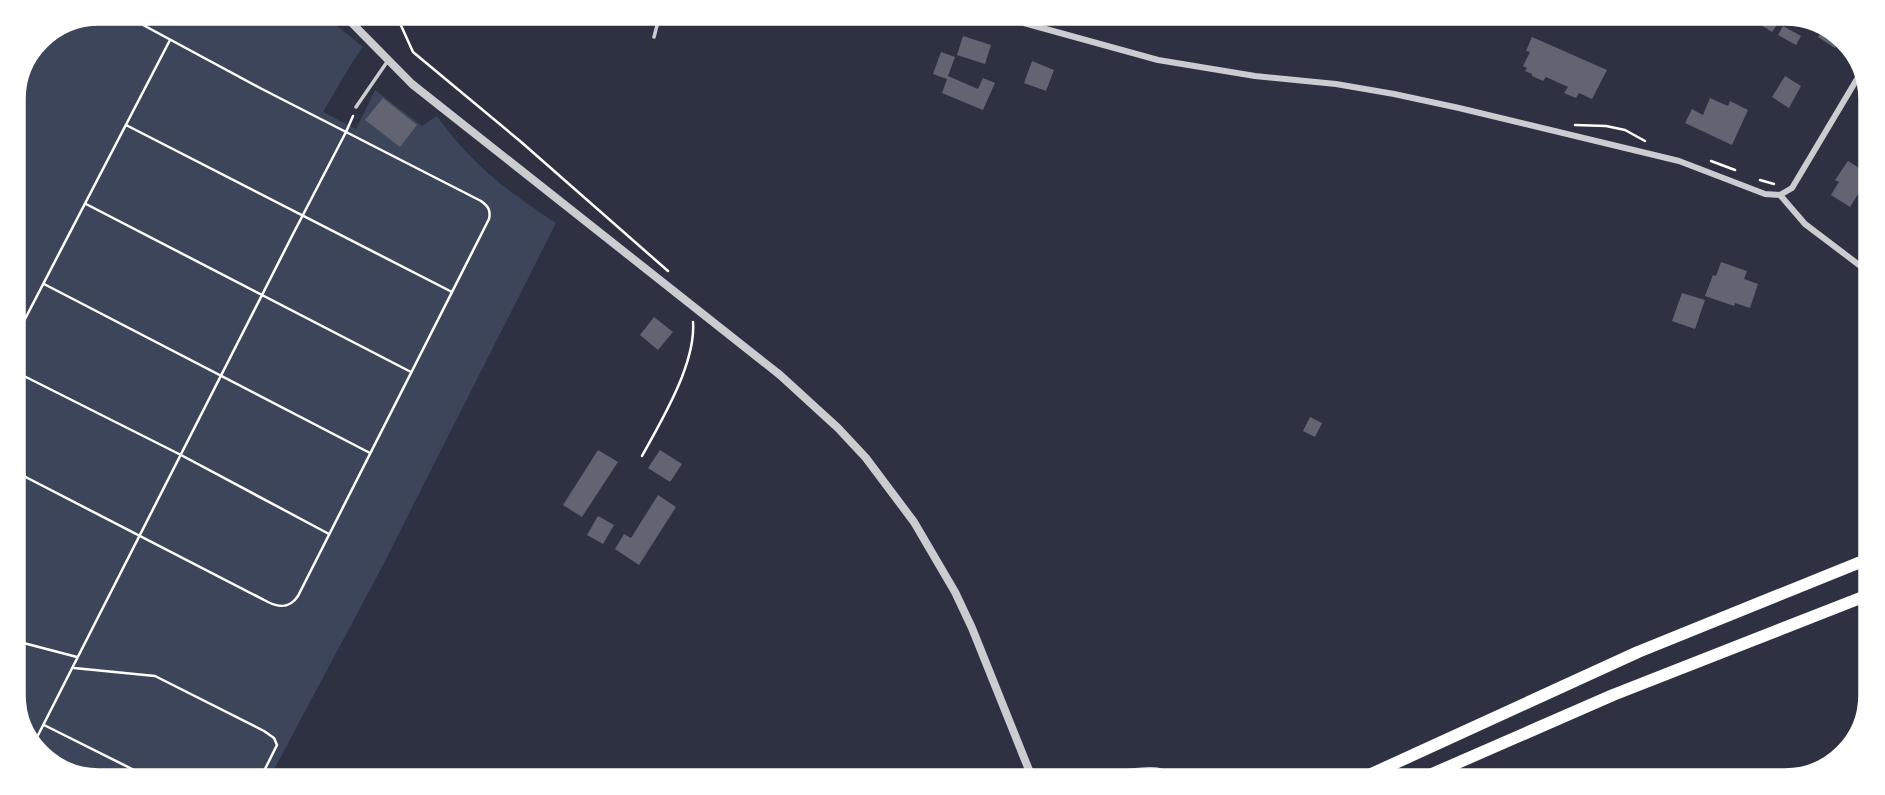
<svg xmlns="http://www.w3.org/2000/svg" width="1885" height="795" font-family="'Libre Baskerville',serif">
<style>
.green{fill:#3c4559}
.building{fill:#626471}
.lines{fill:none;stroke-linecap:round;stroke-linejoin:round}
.path{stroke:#fff;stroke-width:2.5}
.service{stroke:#caccd0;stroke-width:3.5}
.minor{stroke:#caccd0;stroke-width:6}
.tertiary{stroke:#caccd0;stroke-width:8}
.motorway{stroke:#fff;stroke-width:12}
.rim{fill:none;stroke:#fff;stroke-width:3.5}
</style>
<rect width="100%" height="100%" fill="#2d3142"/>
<!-- green -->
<path class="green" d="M99,12L321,13L363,47L353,61L323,112L356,129L375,90L422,126L437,116C445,126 452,137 461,146C488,177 522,201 556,223L382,567L270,777L66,776L30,748L12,702V94L38,37Z"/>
<!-- building -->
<path class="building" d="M1757,18L1769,19H1781L1772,32L1755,21Z
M1826,25L1842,37L1835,48L1818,37Z
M1783,26L1801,36L1796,45L1778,35Z
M963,36L991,45L985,64L957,55Z
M1532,37L1607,70L1592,99L1579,93L1576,98L1564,93L1568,87L1546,77L1543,81L1532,76V74L1525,71L1527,68L1523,66L1530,52L1526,51Z
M941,52L955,57L948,76L978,89L983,78L995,83L983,110L942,93L947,79L933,74Z
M1032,61L1054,70L1046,91L1024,83Z
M1785,76L1801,86L1789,108L1772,97Z
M383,98L417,125L400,147L365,120Z
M1710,98L1728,106L1730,101L1748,110L1732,145L1685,123L1692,109L1703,115Z
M1848,161L1870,175L1850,207L1831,195L1839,182L1835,180Z
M1721,262L1747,271L1744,279L1758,284L1750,308L1735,303L1734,306L1705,296L1713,275L1716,276Z
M1682,293L1705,300L1695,329L1672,321Z
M654,317L673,332L658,350L640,335Z
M1310,417L1322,423L1315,437L1303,431Z
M598,450L618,462L582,517L563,505Z
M660,450L682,464L670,482L648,468Z
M658,495L676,507L639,565L615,549L624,534L631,538Z
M598,516L614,525L603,544L587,535Z"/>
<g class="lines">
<!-- path -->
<path class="path" d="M391,13L399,21L413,52L520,141L668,271
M126,125L452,292
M1575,125L1606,126L1625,130L1645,141
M1711,161L1735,170
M1760,180L1774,184
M86,204L411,372
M44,284L370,453
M12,344L170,40
M12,370L181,455L329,534
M642,456C662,420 696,363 693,322
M12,470L268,602C280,608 290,608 298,596L489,219C491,210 488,206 481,201L260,88L119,12
M12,640L77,657
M74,668L155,676L264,731L274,738L277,745L261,777
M44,725L148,777
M31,749L292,236L346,132L353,116"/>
<!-- service -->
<path class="service" d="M654,37L660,14
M356,107L387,62
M1084,780C1104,775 1137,767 1156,769C1165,770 1174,776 1182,780"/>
<!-- minor -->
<path class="minor" d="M1006,16L1024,23L1158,60L1255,76L1336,84L1394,94L1459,108L1679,161L1765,194L1780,195L1805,224L1871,274
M1780,195L1792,188L1863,69"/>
<!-- tertiary -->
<path class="tertiary" d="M342,13L412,84L780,375L838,428L866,458L914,522L955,592L972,628L1033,780"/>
<!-- motorway -->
<path class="motorway" d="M1356,781L1638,652L1868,559
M1416,781L1613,695L1868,595"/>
</g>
<!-- crop -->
<path d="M0 0H1885V795H0ZM99 24H1785A75 75 0 0 1 1860 99V695A75 75 0 0 1 1785 770H99A75 75 0 0 1 24 695V99A75 75 0 0 1 99 24Z" fill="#fff" fill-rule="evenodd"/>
<path class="rim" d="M99 24H1785A75 75 0 0 1 1860 99V695A75 75 0 0 1 1785 770H99A75 75 0 0 1 24 695V99A75 75 0 0 1 99 24Z"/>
</svg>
